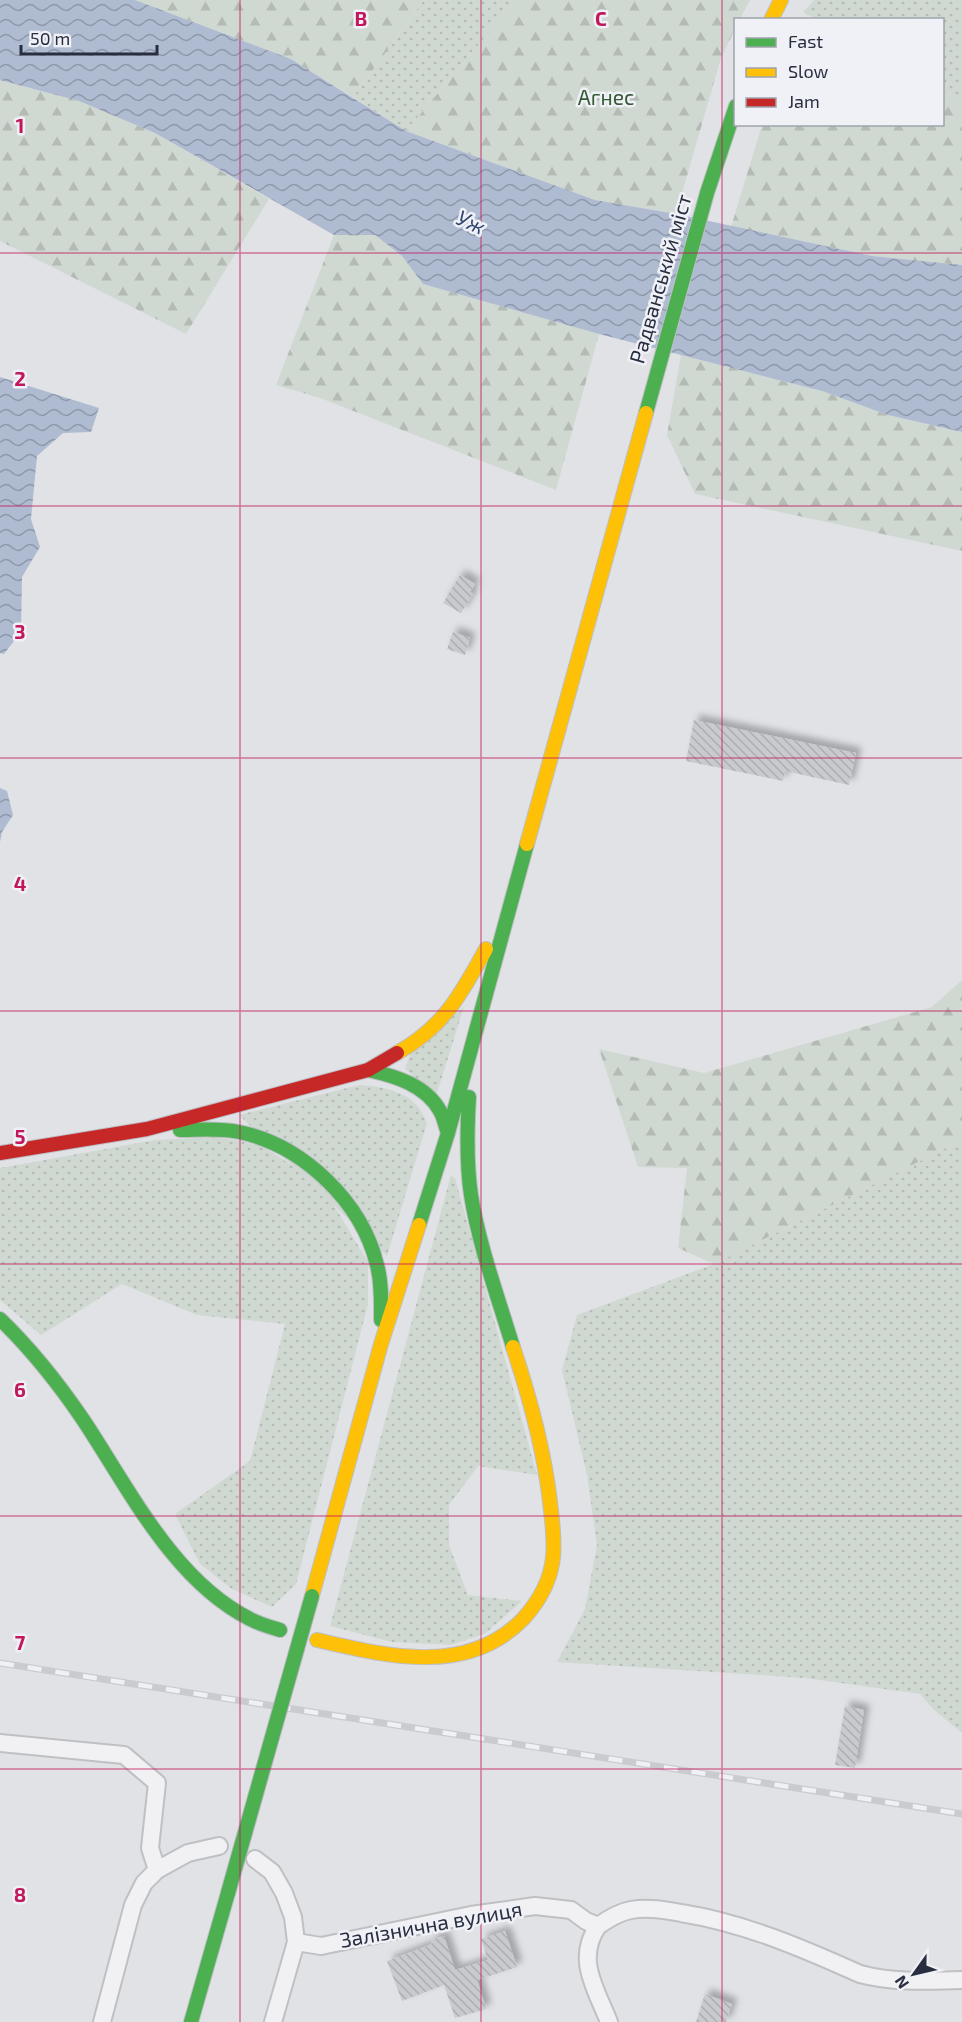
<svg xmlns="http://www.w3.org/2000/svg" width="962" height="2022" font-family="'Exo 2',sans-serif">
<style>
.grass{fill:url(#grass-dots)}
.forest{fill:url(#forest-firs)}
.water{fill:url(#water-waves)}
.building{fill:url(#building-back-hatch);filter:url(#shadow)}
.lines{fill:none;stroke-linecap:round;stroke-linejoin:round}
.street-casing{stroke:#bfc0c4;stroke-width:20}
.fast-casing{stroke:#bdbfc4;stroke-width:16}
.slow-casing{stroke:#bdbfc4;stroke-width:16}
.jam-casing{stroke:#bdbfc4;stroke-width:16}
.street{stroke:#f1f1f3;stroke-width:16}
.fast{stroke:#4caf50;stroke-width:14}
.slow{stroke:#ffc107;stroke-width:14}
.jam{stroke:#c62828;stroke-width:14}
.rail-casing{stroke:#cacbcf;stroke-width:7}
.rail{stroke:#eff1f6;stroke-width:4.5;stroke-dasharray:14;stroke-linecap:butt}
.fast-bridge-casing{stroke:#b4b5bb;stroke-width:16;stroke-linecap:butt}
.fast-bridge{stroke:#4caf50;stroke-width:14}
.grid{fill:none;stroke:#c2185b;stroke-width:1.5;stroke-opacity:0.55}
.labels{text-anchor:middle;stroke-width:5;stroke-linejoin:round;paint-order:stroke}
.park-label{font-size:21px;fill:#375b35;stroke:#eff1f6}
.street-label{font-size:21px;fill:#282d3f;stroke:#eff1f6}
.water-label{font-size:22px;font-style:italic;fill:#334673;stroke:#eff1f6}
.grid-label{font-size:20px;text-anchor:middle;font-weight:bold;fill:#c2185b;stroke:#eff1f6;stroke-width:5;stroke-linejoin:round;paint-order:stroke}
</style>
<defs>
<pattern id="grass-dots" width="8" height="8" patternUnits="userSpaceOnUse" patternTransform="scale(1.5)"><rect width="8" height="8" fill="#d0d9d1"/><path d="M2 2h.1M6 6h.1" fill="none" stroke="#b3bbb4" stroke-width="1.8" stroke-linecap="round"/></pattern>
<pattern id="forest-firs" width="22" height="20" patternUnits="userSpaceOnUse" patternTransform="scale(1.5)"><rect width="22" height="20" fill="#d0d9d1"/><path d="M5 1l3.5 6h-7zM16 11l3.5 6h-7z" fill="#b3bbb4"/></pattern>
<pattern id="water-waves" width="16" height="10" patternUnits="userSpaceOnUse" patternTransform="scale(1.5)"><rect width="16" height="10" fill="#afbbd1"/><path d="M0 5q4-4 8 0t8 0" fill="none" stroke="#8e98ab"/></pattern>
<pattern id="building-back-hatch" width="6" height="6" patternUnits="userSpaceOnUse" patternTransform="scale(1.5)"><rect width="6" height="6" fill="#c9cace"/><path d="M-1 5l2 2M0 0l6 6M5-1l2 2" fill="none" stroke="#adaeb2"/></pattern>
<filter id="shadow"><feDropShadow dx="5.5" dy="-5.5" stdDeviation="3" flood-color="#0004"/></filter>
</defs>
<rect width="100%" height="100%" fill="#e1e2e6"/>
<!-- grass -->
<path class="grass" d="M424,0H516L406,131L353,97Z
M814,0H962V102L943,91L942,20L816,19L803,12Z
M464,1007L436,1096L405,1069L411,1052Z
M359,1085C375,1085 397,1090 410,1099C419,1105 423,1115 427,1123L387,1256L239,1115Z
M215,1137L259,1144L321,1184L368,1262V1304L296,1584L272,1607L232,1589L200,1564L175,1514L250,1461L285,1324L197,1315L122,1284L41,1335L0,1300V1168L155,1140Z
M962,1140V1733L934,1710L920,1694L805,1678L557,1662L585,1609L597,1545L587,1475L562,1370L577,1315L714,1264Z
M451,1175L455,1178L537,1475L478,1466L449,1505V1545L468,1595L522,1601L486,1633L452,1645L392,1642L330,1626Z"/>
<!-- forest -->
<path class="forest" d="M135,0H424L353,97L291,59Z
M516,0H750L740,19L736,20L735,29L721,58L676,214L595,200L406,131Z
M0,80L79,101L155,133L269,199L186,334L0,241Z
M943,91L962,102V265L872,256L731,227L762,125L942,124Z
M334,235H375L402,256L423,284L599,334L556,490L320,398L276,385Z
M681,355L822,391L888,415L962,432V551L695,494L667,435Z
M962,980V1140L714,1264L678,1248L687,1168L638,1167L599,1049L704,1073L932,1007Z"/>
<!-- water -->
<path class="water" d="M0,0H135L291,59L406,131L595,200L676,214L872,256L962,265V432L888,415L822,391L599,334L423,284L402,256L375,235H334L155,133L79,101L0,80Z
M0,377L99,408L91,432L63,433L37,456L31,519L40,547L22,577L21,632L4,654L0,653Z
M0,788L7,791L13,815L2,832L0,842Z"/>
<!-- building -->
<path class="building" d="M460,575L475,584L470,592L473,594L461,613L443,603Z
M453,632L470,638L465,655L447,649Z
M694,720L856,753L849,785L785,771L783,781L686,761Z
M845,1706L864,1710L855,1768L835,1765Z
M505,1931L517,1967L477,1980L486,2009L455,2018L444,1985L402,2001L387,1961L432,1944L431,1940L444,1936L455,1970L488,1960L481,1939Z
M705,1994L732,2004L726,2022H696Z"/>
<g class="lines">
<!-- street casing -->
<g class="street-casing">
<path id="street" d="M0,1743L124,1755L157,1783L150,1848L157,1870
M255,1859L272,1872L284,1893L293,1917L296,1942L273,2022
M598,1926C575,1959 596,1989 609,2022
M296,1942L321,1946L471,1915L535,1906L571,1910L586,1921L598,1926C608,1919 619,1912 631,1910C648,1907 665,1910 681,1913C744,1923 802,1948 860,1974C894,1983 927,1981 962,1980
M102,2022L133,1905L144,1883L157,1870L188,1853L219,1846"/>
</g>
<!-- fast casing -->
<g class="fast-casing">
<path id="fast" d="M646,413L707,193L736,106
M368,1070C395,1076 426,1085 440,1111C444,1117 445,1126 448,1133
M469,1097C467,1130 466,1162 471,1195C479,1246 498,1297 513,1347
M180,1130C200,1130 220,1128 239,1132C303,1145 362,1202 377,1265C382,1283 381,1302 381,1320
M419,1225L448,1133L527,844
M0,1319C32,1350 59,1384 84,1421C129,1489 174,1581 250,1619C259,1624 270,1627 280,1630
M191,2022L228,1893"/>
</g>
<!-- slow casing -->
<g class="slow-casing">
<path id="slow" d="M771,20L781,0
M527,844L646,413
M397,1053C444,1027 461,994 486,949
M312,1596L381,1344L419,1225
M317,1640C386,1656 468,1677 524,1618C539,1601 551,1579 553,1557C555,1539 552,1520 550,1502C544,1449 530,1398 513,1347"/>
</g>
<!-- jam casing -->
<g class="jam-casing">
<path id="jam" d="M147,1129L368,1070L397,1053
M0,1153L147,1129"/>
</g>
<!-- street -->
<use href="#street" class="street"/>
<!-- fast -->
<use href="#fast" class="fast"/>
<!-- slow -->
<use href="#slow" class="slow"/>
<!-- jam -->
<use href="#jam" class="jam"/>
<!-- rail casing -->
<g class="rail-casing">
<path id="rail" d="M0,1663L962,1814"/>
</g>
<!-- rail -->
<use href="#rail" class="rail"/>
<!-- fast-bridge casing -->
<g class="fast-bridge-casing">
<path id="fast-bridge" d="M228,1893L312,1596"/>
</g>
<!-- fast-bridge -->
<use href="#fast-bridge" class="fast-bridge"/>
</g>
<!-- grid -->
<path class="grid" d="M240,0V2022M481,0V2022M722,0V2022M0,253H962M0,506H962M0,758H962M0,1011H962M0,1264H962M0,1516H962M0,1769H962"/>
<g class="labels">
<!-- park labels -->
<g class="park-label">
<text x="606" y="105">Агнес</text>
</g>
<!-- street labels -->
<g class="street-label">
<text transform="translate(661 279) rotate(-74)" y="7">Радванський міст</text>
<text transform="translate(431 1925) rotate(-10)" y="7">Залізнична вулиця</text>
</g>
<!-- water labels -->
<g class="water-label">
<text transform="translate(471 222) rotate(25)" y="8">Уж</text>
</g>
</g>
<g class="grid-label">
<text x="361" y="26">B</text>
<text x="601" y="26">C</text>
<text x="20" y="133">1</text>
<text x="20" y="386">2</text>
<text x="20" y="639">3</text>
<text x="20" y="891">4</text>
<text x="20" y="1144">5</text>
<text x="20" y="1397">6</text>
<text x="20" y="1650">7</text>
<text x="20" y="1902">8</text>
</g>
<!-- legend -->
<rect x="734" y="18" width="210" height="108" fill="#eff1f6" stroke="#9fa3ad" stroke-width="1.5"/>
<rect x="746" y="38" width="30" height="9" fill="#4caf50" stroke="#9fa3ad" stroke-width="1.5"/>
<text x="788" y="48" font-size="18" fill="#282d3f">Fast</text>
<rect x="746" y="68" width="30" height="9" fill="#ffc107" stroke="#9fa3ad" stroke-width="1.5"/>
<text x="788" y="78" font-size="18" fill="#282d3f">Slow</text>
<rect x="746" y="98" width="30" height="9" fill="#c62828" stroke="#9fa3ad" stroke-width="1.5"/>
<text x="788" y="108" font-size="18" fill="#282d3f">Jam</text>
<!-- north arrow -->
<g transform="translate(914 1974) rotate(236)" stroke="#eff1f6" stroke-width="4.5" paint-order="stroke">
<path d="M0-4.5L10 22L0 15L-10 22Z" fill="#282d3f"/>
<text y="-9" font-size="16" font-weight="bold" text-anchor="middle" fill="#282d3f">N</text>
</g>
<!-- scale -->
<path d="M21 45v9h136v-9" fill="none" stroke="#282d3f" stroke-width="3"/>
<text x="30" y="45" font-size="18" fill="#282d3f" stroke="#eff1f6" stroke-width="4.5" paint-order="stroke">50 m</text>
</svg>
